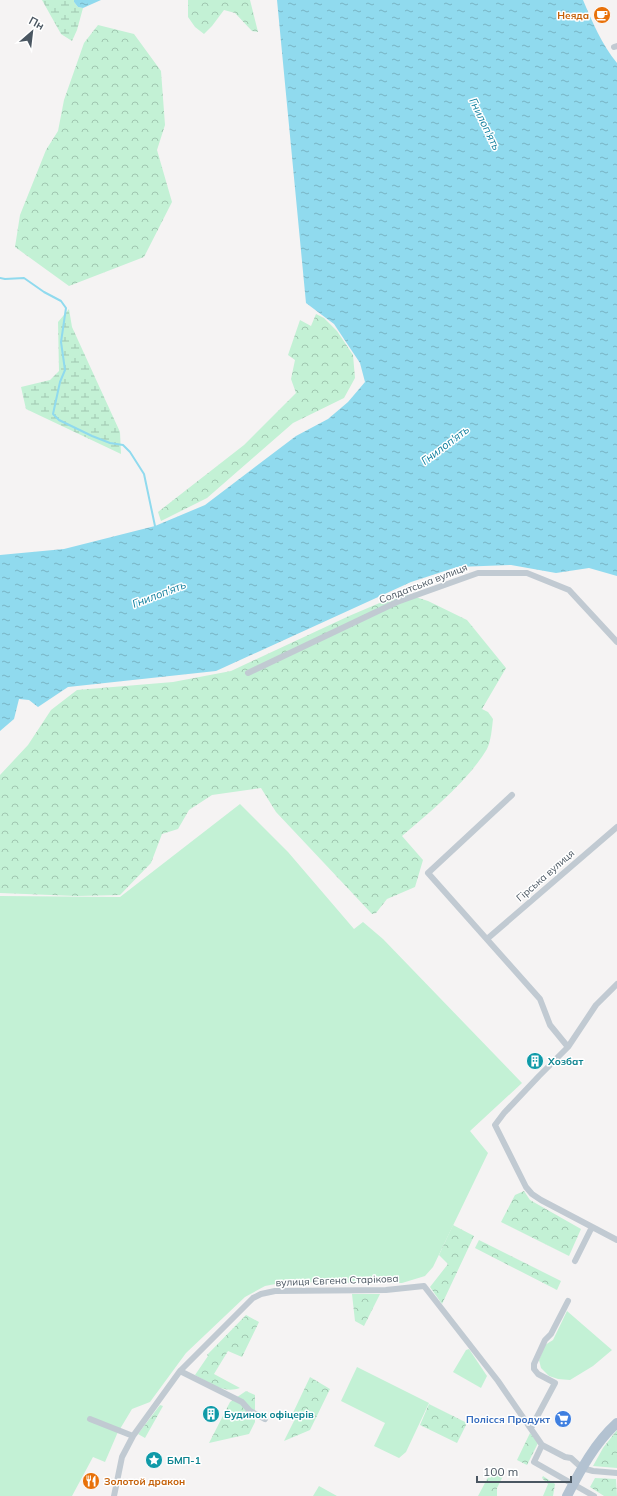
<svg xmlns="http://www.w3.org/2000/svg" width="617" height="1496" font-family="Mulish,sans-serif">
<style>
.grass{fill:#c3f1d5}
.forest{fill:url(#forest-crowns)}
.wetland{fill:url(#wetland-marsh)}
.water{fill:url(#water-ripples)}
.lines{fill:none;stroke-linecap:round;stroke-linejoin:round}
.stream{stroke:#90daee;stroke-width:2}
.street{stroke:#c1cad2;stroke-width:6}
.primary{stroke:#b3c2d1;stroke-width:10}
.labels{text-anchor:middle;stroke-width:3;stroke-linejoin:round;paint-order:stroke}
.food-label{font-size:10px;font-weight:bold;fill:#c56008;stroke:#fff;text-anchor:end}
.street-label{font-size:10px;fill:#4a5661;stroke:#fff}
.culture-label{font-size:10px;font-weight:bold;fill:#0d838f;stroke:#fff;text-anchor:start}
.shop-label{font-size:10px;font-weight:bold;fill:#366cbe;stroke:#fff;text-anchor:end}
.water-label{font-size:11px;font-style:italic;fill:#0c7c9b;stroke:#fff}
</style>
<defs>
<pattern id="forest-crowns" width="20" height="18" patternUnits="userSpaceOnUse"><rect width="20" height="18" fill="#c3f1d5"/><path d="M2 6a3 3 0 1 1 6 0M12 15a3 3 0 1 1 6 0" fill="none" stroke="#a0c6b0"/></pattern>
<pattern id="wetland-marsh" width="20" height="14" patternUnits="userSpaceOnUse"><rect width="20" height="14" fill="#c3f1d5"/><path d="M1 5h8M5 5V1M11 12h8M15 12V8" fill="none" stroke="#a0c6b0"/></pattern>
<pattern id="water-ripples" width="26" height="14" patternUnits="userSpaceOnUse"><rect width="26" height="14" fill="#90daee"/><path d="M2 4q2-2 4 0t4 0M15 11q2-2 4 0t4 0" fill="none" stroke="#78b4c4"/></pattern>
</defs>
<rect width="100%" height="100%" fill="#f5f3f3"/>
<!-- grass -->
<path class="grass" d="M240,804L288,852L354,929L363,922L383,939L522,1083L470,1131L488,1153L433,1267L425,1276L402,1283L286,1282L265,1286L245,1297L186,1353L150,1402L132,1409L117,1434L105,1462L93,1457L72,1496H0V896L120,897Z
M567,1311L612,1350L593,1366L570,1380L558,1379L549,1376L541,1368L539,1360L545,1345L553,1340Z
M469,1349L487,1376L481,1388L453,1372L466,1350Z
M357,1367L429,1403L406,1452L399,1458L374,1446L385,1423L341,1401Z
M319,1486L337,1496H313Z"/>
<!-- forest -->
<path class="forest" d="M188,0H250L258,32L252,31L235,13L224,10L212,26L204,34L195,27L188,17Z
M98,25L134,34L161,71L165,125L157,150L172,202L144,257L69,286L15,247L20,215L46,150L58,131L64,100L84,43Z
M316,314L324,318L337,331L353,355L355,378L344,398L293,423L207,498L161,521L158,512L244,445L296,393L291,379L295,360L288,355L300,320L311,326Z
M403,593L428,601L467,620L506,668L482,709L488,712L493,719C492,728 491,741 487,749C468,781 430,812 402,836L423,860L415,887L387,899L376,913L372,914L276,812L261,788L212,795L189,810L178,829L162,834L151,863L120,895L76,896L0,893V775L28,745L51,710L77,690L173,682L231,671L349,616Z
M524,1191L530,1200L581,1229L569,1256L501,1222L515,1195Z
M453,1225L474,1236L442,1304L430,1287L448,1264L439,1255Z
M479,1240L561,1281L557,1290L475,1248Z
M352,1294H380L364,1326L355,1321Z
M246,1315L259,1322L242,1357L228,1351L214,1374L240,1388C223,1394 210,1383 195,1375L208,1356L207,1355Z
M310,1377L330,1389L310,1430L284,1441L295,1419L291,1417Z
M246,1391L255,1395V1422L249,1434L209,1443L230,1402Z
M429,1404L467,1423L457,1443L420,1425Z
M160,1405L163,1406L145,1438L138,1434Z
M617,1430V1468L593,1466L603,1448Z
M530,1433L538,1443L527,1465L517,1460Z
M493,1468L504,1474L497,1488V1496H478Z
M543,1476L555,1484L553,1496H543L548,1484L542,1478Z
M595,1478L616,1479L617,1496H604L590,1487Z"/>
<!-- wetland -->
<path class="wetland" d="M42,0H74V2L78,7L83,8L77,30L72,41L61,34Z
M69,309L72,327L120,432L121,454L26,409L21,387L50,380L59,371L58,322Z"/>
<!-- water -->
<path class="water" d="M74,0H101L83,8L78,7L74,2Z
M277,0H583C592,21 602,45 617,63V576L589,568L556,573L511,565L457,567L411,582L216,671L68,687L38,707L29,700L19,699L14,719L0,731V555L64,549L155,526L205,505L296,436L328,419L348,402L365,382L360,363L334,324L306,303Z"/>
<g class="lines">
<!-- stream -->
<path class="stream" d="M0,278L5,279L24,278L44,292L61,301L66,308L61,342L65,370L60,382L53,414L59,420L92,436L110,443L123,445L130,452L144,474L155,526"/>
<!-- street -->
<path class="street" d="M614,47L617,46
M248,673L397,602L478,573H527L569,590L617,642
M512,795L428,873L540,999L550,1025L568,1047
M487,939L617,827
M617,984L596,1005L568,1047L539,1076L504,1113L495,1125L526,1187L532,1194L541,1200L617,1240
M575,1261L592,1227
M180,1371L242,1402L250,1411L265,1419
M90,1419L133,1436
M531,1428L555,1383L538,1374L534,1369V1364L545,1340L551,1334L568,1301
M542,1445L534,1462L594,1496
M114,1496L122,1457L133,1436L180,1371L253,1298L261,1294L275,1291L386,1290L424,1286L498,1381L542,1445L565,1457L571,1458L582,1468L593,1471L617,1473"/>
<!-- primary -->
<path class="primary" d="M567,1496C581,1469 595,1443 617,1423"/>
</g>
<!-- icons -->
<defs>
<g id="cafe-disc" transform="scale(0.9)"><circle r="9.5" fill="#e8710a" stroke="#fff"/><path d="M-5.5-4.5H6V0H3Q3 3.5 0 3.5H-2.5Q-5.5 3.5-5.5 0ZM3-3.2v2h1.7v-2ZM-6 4.5H4V6H-6Z" fill="#fff"/></g>
<g id="building-disc" transform="scale(0.9)"><circle r="9.5" fill="#0f9aa8" stroke="#fff"/><path d="M-4-6H4V6H1V3H-1V6H-4ZM-2.5-4.3h1.7v1.8h-1.7ZM.8-4.3h1.7v1.8H.8ZM-2.5-1h1.7V.8h-1.7ZM.8-1h1.7V.8H.8Z" fill="#fff"/></g>
<g id="supermarket-disc" transform="scale(0.9)"><circle r="9.5" fill="#3f7fe0" stroke="#fff"/><path d="M-6-5.5h2.5l.6 2H6L4.5 2H-2.5L-4.4-4H-6ZM-1.5 3.2a1.3 1.3 0 1 0 .1 0ZM3 3.2a1.3 1.3 0 1 0 .1 0Z" fill="#fff"/></g>
<g id="sight-disc" transform="scale(0.9)"><circle r="9.5" fill="#0f9aa8" stroke="#fff"/><path d="M0-6L1.8-2.2L6-1.7L2.9 1.2L3.7 5.4L0 3.3L-3.7 5.4L-2.9 1.2L-6-1.7L-1.8-2.2Z" fill="#fff"/></g>
<g id="restaurant-disc" transform="scale(0.9)"><circle r="9.5" fill="#e8710a" stroke="#fff"/><path d="M-5-6h1v4h1v-4h1v4h1v-4h1v5L-1.5 .5V6h-2V.5L-5-1ZM5-6V6H3V1.5H1.5Q1.5-4 5-6Z" fill="#fff"/></g>
</defs>
<g fill-rule="evenodd">
<use href="#cafe-disc" x="602" y="15"/>
<use href="#building-disc" x="535" y="1061"/>
<use href="#building-disc" x="211" y="1414"/>
<use href="#supermarket-disc" x="563" y="1419"/>
<use href="#sight-disc" x="154" y="1460"/>
<use href="#restaurant-disc" x="91" y="1481"/>
</g>
<g class="labels">
<!-- food labels -->
<g class="food-label">
<text x="589" y="19">Неяда</text>
<text x="104" y="1485" text-anchor="start">Золотой дракон</text>
</g>
<!-- street labels -->
<g class="street-label">
<text transform="translate(423 583) rotate(-21)" y="4">Солдатська вулиця</text>
<text transform="translate(545 875) rotate(-41)" y="4">Гірська вулиця</text>
<text transform="translate(337 1280) rotate(-2)" y="4">вулиця Євгена Старікова</text>
</g>
<!-- culture labels -->
<g class="culture-label">
<text x="548" y="1065">Хозбат</text>
<text x="224" y="1418">Будинок офіцерів</text>
<text x="167" y="1464">БМП-1</text>
</g>
<!-- shop labels -->
<g class="shop-label">
<text x="550" y="1423">Полісся Продукт</text>
</g>
<!-- water labels -->
<g class="water-label">
<text transform="translate(485 124) rotate(64)" y="4">Гнилоп'ять</text>
<text transform="translate(445 445) rotate(-37)" y="4">Гнилоп'ять</text>
<text transform="translate(159 594) rotate(-21)" y="4">Гнилоп'ять</text>
</g>
</g>
<!-- north arrow -->
<g transform="translate(32 32) rotate(28)" stroke="#ffffff" stroke-width="3" paint-order="stroke">
<path d="M0-3L7 15L0 10L-7 15Z" fill="#4a5661"/>
<text y="-6" font-size="11" font-weight="bold" text-anchor="middle" fill="#4a5661">Пн</text>
</g>
<!-- scale -->
<path d="M477 1476v6h94v-6" fill="none" stroke="#4a5661" stroke-width="2"/>
<text x="483" y="1476" font-size="12" fill="#4a5661" stroke="#ffffff" stroke-width="3" paint-order="stroke">100 m</text>
</svg>
